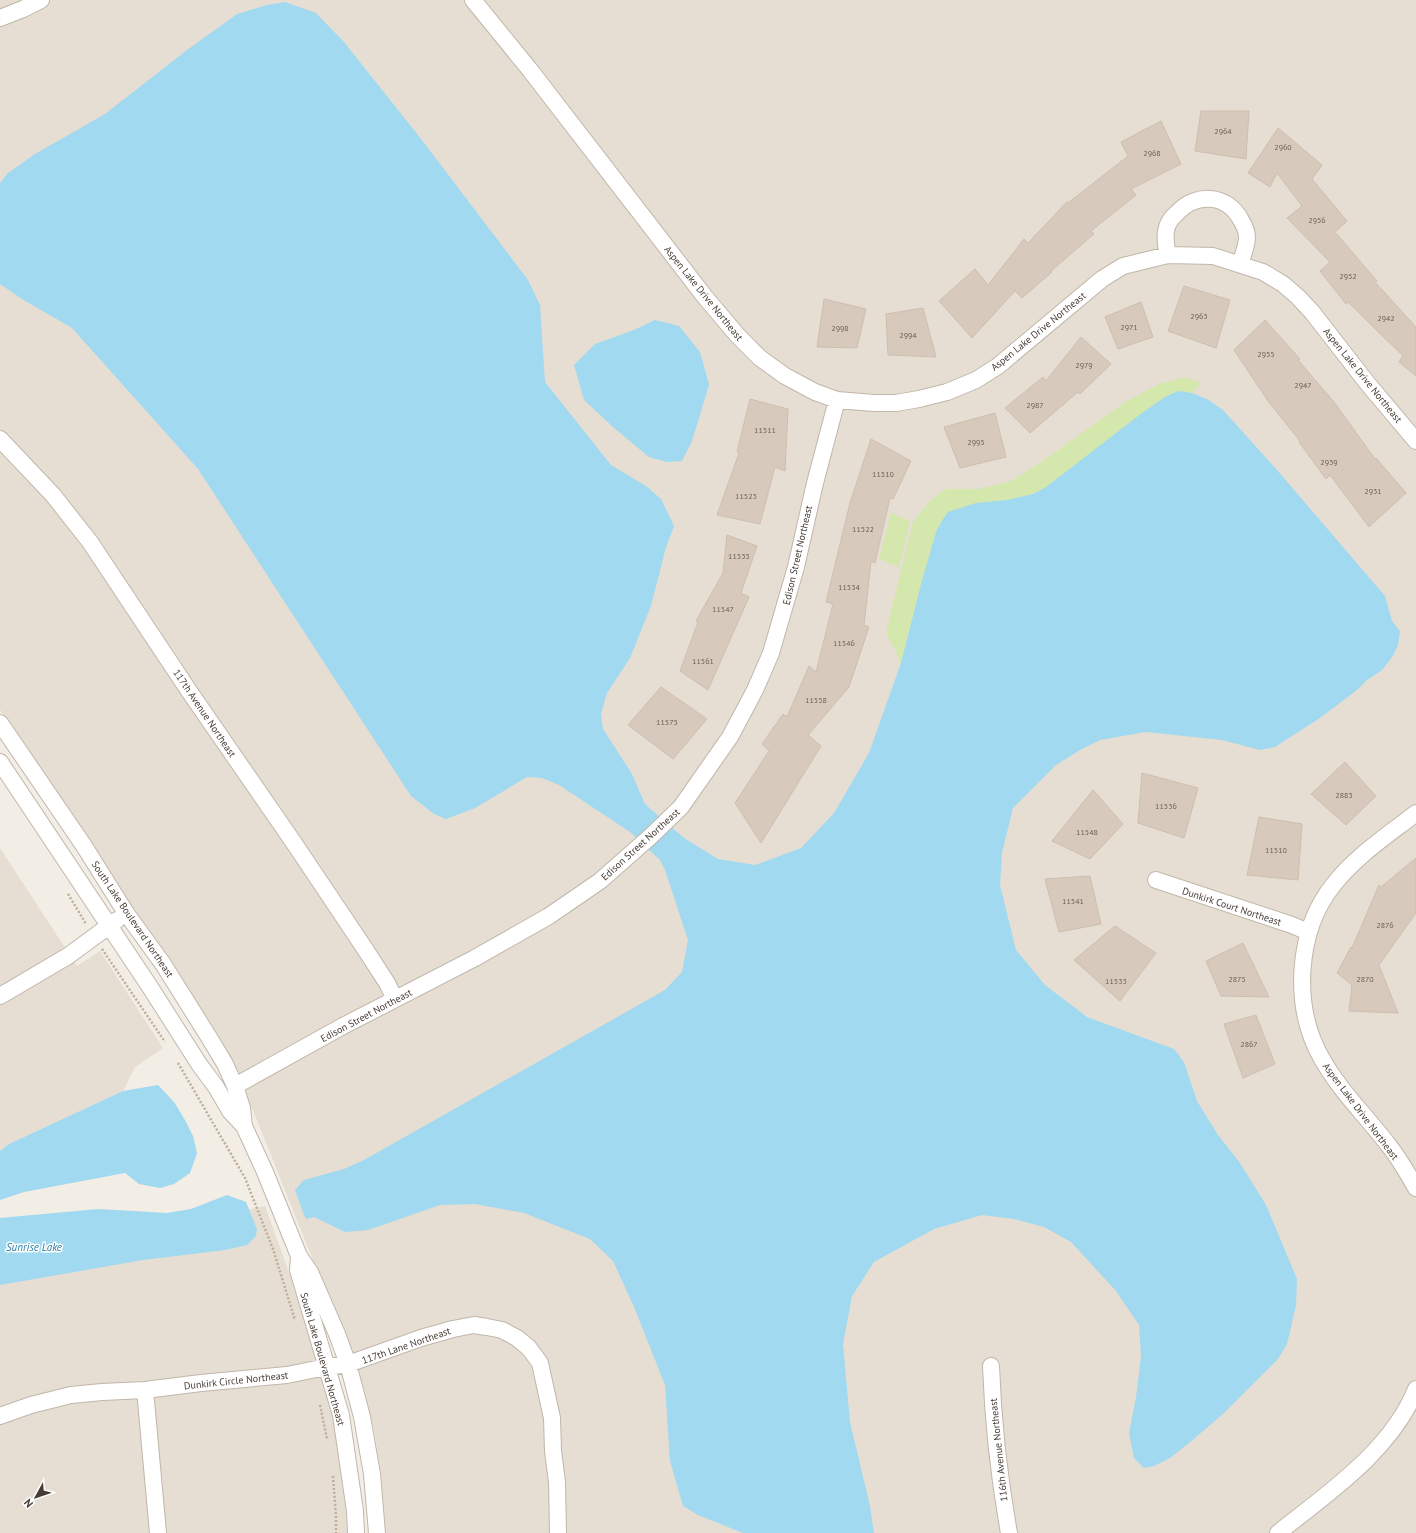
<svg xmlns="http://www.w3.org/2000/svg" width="1416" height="1533" font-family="'PT Sans',sans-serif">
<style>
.residential{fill:#e6ded3}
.green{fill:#d4e7ad}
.water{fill:#a0d9f0}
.building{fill:#d7cabd;stroke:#cfbead}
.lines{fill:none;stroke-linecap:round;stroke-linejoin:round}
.minor-casing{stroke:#c1b6aa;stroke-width:18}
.path{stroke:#c0ad99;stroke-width:2.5;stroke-dasharray:2 2;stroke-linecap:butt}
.minor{stroke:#fff;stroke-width:16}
.labels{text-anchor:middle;stroke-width:3;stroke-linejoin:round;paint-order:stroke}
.number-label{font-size:8px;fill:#6a6056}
.street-label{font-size:10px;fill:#453c34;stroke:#fff}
.water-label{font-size:11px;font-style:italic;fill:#2b7da0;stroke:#fff}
</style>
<rect width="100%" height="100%" fill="#f2ede5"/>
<!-- residential -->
<path class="residential" d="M0,0H1416V1533H383L380,1469L374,1430L364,1389L357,1370L254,1113L236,1074L167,960L0,710Z
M0,848L77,966L100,951L163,1048L135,1067L123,1091L9,1144L0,1151Z
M265,1206L291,1278L320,1370L333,1413L346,1500L347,1533H0V1268Z"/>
<!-- green -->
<path class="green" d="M1185,377L1201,383L1192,393L1178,391L1046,487L1033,494L1007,500L943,519L936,532L921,584L901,663L886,632L913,522L928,503L945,489H979L1009,482L1040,463L1125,402L1159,384Z
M891,513L910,521L899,567L879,559Z"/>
<!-- water -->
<path class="water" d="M285,2L316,13L344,42L425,144L528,280L540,305L545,382L611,465L646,486L661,499L674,526L666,547L651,606L630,658L607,693L601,714L603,729L632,774L645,804L684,838L718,859L755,865L801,848L834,813L869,753L901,663L921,584L936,532L943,519L948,512L976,503L1007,500L1033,494L1046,487L1142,413L1165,397L1178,391L1192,393L1207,399L1223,410L1277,470L1385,596L1392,621L1400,631L1398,645L1393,656L1382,670L1367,680L1357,690L1320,718L1275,747L1260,750L1222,740L1146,732L1100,740L1080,750L1056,765L1013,808L1002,853L1000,885L1016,950L1045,985L1087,1017L1174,1049L1184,1062L1197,1101L1218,1135L1240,1163L1266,1205L1297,1279L1296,1305L1287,1344L1278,1359L1224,1413L1189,1443L1170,1458L1154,1466L1144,1468L1134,1458L1129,1433L1136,1397L1141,1357L1139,1325L1116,1291L1071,1242L1044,1227L1014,1219L982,1215L934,1229L874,1262L852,1296L843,1344L850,1422L870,1506L874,1533H743L698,1515L683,1506L670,1461L665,1385L634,1307L613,1261L590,1239L524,1213L475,1204L440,1205L368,1230L345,1232L314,1217L306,1219L304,1215L295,1190L304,1180L344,1169L364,1160L665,990L682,972L688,940L665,870L660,860L630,832L559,785L542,778L527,777L475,808L446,819L434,814L411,796L198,469L72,328L22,299L0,284V183L8,173L35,154L105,114L187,50L237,14L267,5Z
M655,320L679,326L700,352L709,385L692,441L682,461L667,462L649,457L613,427L584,400L574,365L595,344L634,330Z
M158,1085L174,1102L185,1120L193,1136L197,1153L190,1173L174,1184L160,1188L139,1184L125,1173L24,1192L0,1200V1151L9,1144L123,1091Z
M227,1195L246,1202L257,1229L256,1236L247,1245L225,1250L143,1260L0,1285V1218L98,1209L167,1213L191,1209Z"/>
<!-- building -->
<path class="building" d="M1201,111H1249L1246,159L1195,151Z
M1161,121L1181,164L1131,189L1136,195L1091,231L1094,234L1051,271L1052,272L1022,298L1015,291L972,338L939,301L975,269L988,285L1024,239L1028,243L1067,202L1068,203L1128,156L1121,142Z
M1278,128L1322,165L1312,179L1347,221L1335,232L1377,281L1375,282L1416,327V376L1399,362L1403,356L1348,302L1346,304L1320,271L1330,262L1287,218L1302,206L1277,173L1270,187L1248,173Z
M1184,286L1230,300L1216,348L1168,331Z
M824,299L866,309L857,348L817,347Z
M1141,302L1153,337L1118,349L1105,317Z
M923,308L936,357L888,355L886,314Z
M1265,320L1300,359L1298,360L1334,402L1375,459L1376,458L1406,493L1369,527L1330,475L1326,479L1299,442L1300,441L1268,401L1234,350Z
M1081,337L1111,364L1080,394L1078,392L1030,433L1005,408L1043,377L1046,381Z
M750,399L788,409L785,471L775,467L760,524L717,515L739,453L737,452Z
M995,413L1006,457L960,468L944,427Z
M871,439L911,461L893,499L890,498L875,563L871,561L864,625L869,627L849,687L808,735L821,746L761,843L735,803L769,751L762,744L783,714L787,717L809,666L816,672L833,604L826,602L850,503Z
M727,535L757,546L741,593L749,597L708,690L680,671L698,622L696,621L723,573Z
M661,687L707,719L673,759L628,725Z
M1345,762L1376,796L1346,825L1311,794Z
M1142,773L1198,788L1184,838L1138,823Z
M1093,790L1123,824L1090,859L1052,841Z
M1259,817L1302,824L1298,880L1247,875Z
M1416,858V913L1379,965L1398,1013L1349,1011L1352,985L1337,973L1351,947L1352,948L1379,885L1381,887Z
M1090,876L1101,924L1059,932L1045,879Z
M1115,926L1156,953L1120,1001L1074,960Z
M1243,943L1269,997L1221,996L1206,961Z
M1256,1015L1275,1064L1243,1078L1224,1024Z"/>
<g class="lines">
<!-- minor casing -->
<g class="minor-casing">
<path id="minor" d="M473,0L530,70L705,297L738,336L760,358L785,376L815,392L837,400L874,403H896L919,399L947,392L976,380L998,366L1102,279L1123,266L1168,255L1213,256L1263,272L1283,284L1298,297L1312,312L1368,384L1416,441
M0,18L23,9L41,0
M1168,255C1166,247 1165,239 1166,231C1167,224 1172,217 1177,213C1196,192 1227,194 1241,220C1244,225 1247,231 1247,237C1247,246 1243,255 1240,264
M0,439L53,495L90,542L189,691L294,843L365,949L387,983L395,999
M0,723L84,846L126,913L163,964L210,1039L225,1064L235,1086L242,1108L244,1126
M0,762L150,987L199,1064L216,1087L230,1111L244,1126L265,1172L299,1256L310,1272L337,1334L348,1364L362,1417L372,1474L377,1533
M1416,813C1388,835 1356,856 1334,884C1296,931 1292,1007 1322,1059C1340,1091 1367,1117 1390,1147C1400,1160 1408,1174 1416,1188
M1156,880L1292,925L1308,932
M0,996L68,956L117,920
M235,1086L343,1026L475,958L549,916L600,881L651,836L681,807L730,737L755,690L771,653L796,567L815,483L837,400
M299,1257L298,1270L341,1415L355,1511L356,1533
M991,1366C993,1422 999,1477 1009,1533
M145,1390L158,1533
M0,1416L31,1405L71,1395L102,1392L145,1390L201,1383L287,1375L326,1367L348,1364L421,1338L453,1329L474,1325L487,1327L502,1330L517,1338L529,1348L540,1363L552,1418L553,1451L557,1482L558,1533
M1278,1533C1328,1493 1392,1450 1416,1389"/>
</g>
<!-- path -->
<path class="path" d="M68,894L86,924
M102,949L165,1042
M178,1063L245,1178L273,1249L295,1320
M320,1405L327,1439
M333,1476L336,1517V1533"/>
<!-- minor -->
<use href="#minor" class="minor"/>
</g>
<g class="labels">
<!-- number labels -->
<g class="number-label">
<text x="1223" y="134">2964</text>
<text x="1283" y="150">2960</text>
<text x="1152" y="156">2968</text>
<text x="1317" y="223">2956</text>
<text x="1348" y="279">2952</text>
<text x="1199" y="319">2963</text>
<text x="1386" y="321">2942</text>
<text x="1129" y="330">2971</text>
<text x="840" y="331">2998</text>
<text x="908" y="338">2994</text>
<text x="1266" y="357">2955</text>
<text x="1084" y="368">2979</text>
<text x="1303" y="388">2947</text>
<text x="1035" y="408">2987</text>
<text x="765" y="433">11511</text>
<text x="976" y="445">2995</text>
<text x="1329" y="465">2939</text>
<text x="883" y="477">11510</text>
<text x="1373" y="494">2931</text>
<text x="746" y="499">11523</text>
<text x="863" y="532">11522</text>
<text x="739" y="559">11535</text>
<text x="849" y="590">11534</text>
<text x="723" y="612">11547</text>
<text x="844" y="646">11546</text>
<text x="703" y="664">11561</text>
<text x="816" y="703">11558</text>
<text x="667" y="725">11575</text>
<text x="1344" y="798">2883</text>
<text x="1166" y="809">11536</text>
<text x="1087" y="835">11548</text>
<text x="1276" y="853">11510</text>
<text x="1073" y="904">11541</text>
<text x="1385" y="928">2876</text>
<text x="1237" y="982">2875</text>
<text x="1365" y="982">2870</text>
<text x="1116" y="984">11533</text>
<text x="1249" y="1047">2867</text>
</g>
<!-- street labels -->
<g class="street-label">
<text transform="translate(704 293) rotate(51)" y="4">Aspen Lake Drive Northeast</text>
<text transform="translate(1038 331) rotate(-39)" y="4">Aspen Lake Drive Northeast</text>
<text transform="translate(1363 375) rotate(51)" y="4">Aspen Lake Drive Northeast</text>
<text transform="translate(797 555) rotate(-77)" y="4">Edison Street Northeast</text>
<text transform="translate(205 713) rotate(56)" y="4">117th Avenue Northeast</text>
<text transform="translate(640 844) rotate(-42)" y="4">Edison Street Northeast</text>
<text transform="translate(1232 906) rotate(18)" y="4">Dunkirk Court Northeast</text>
<text transform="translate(133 919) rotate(56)" y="4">South Lake Boulevard Northeast</text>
<text transform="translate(366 1015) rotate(-28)" y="4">Edison Street Northeast</text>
<text transform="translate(1361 1111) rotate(53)" y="4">Aspen Lake Drive Northeast</text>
<text transform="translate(406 1345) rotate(-19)" y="4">117th Lane Northeast</text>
<text transform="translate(323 1359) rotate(74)" y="4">South Lake Boulevard Northeast</text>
<text transform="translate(236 1380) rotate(-6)" y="4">Dunkirk Circle Northeast</text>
<text transform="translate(998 1450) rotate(-96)" y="4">116th Avenue Northeast</text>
</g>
<!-- water labels -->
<g class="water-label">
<text x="34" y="1251">Sunrise Lake</text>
</g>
</g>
<!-- north arrow -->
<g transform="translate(36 1497) rotate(230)" stroke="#ffffff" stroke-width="3" paint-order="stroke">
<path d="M0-3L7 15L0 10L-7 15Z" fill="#453c34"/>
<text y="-6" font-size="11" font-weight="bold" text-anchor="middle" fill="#453c34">N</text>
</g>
</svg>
